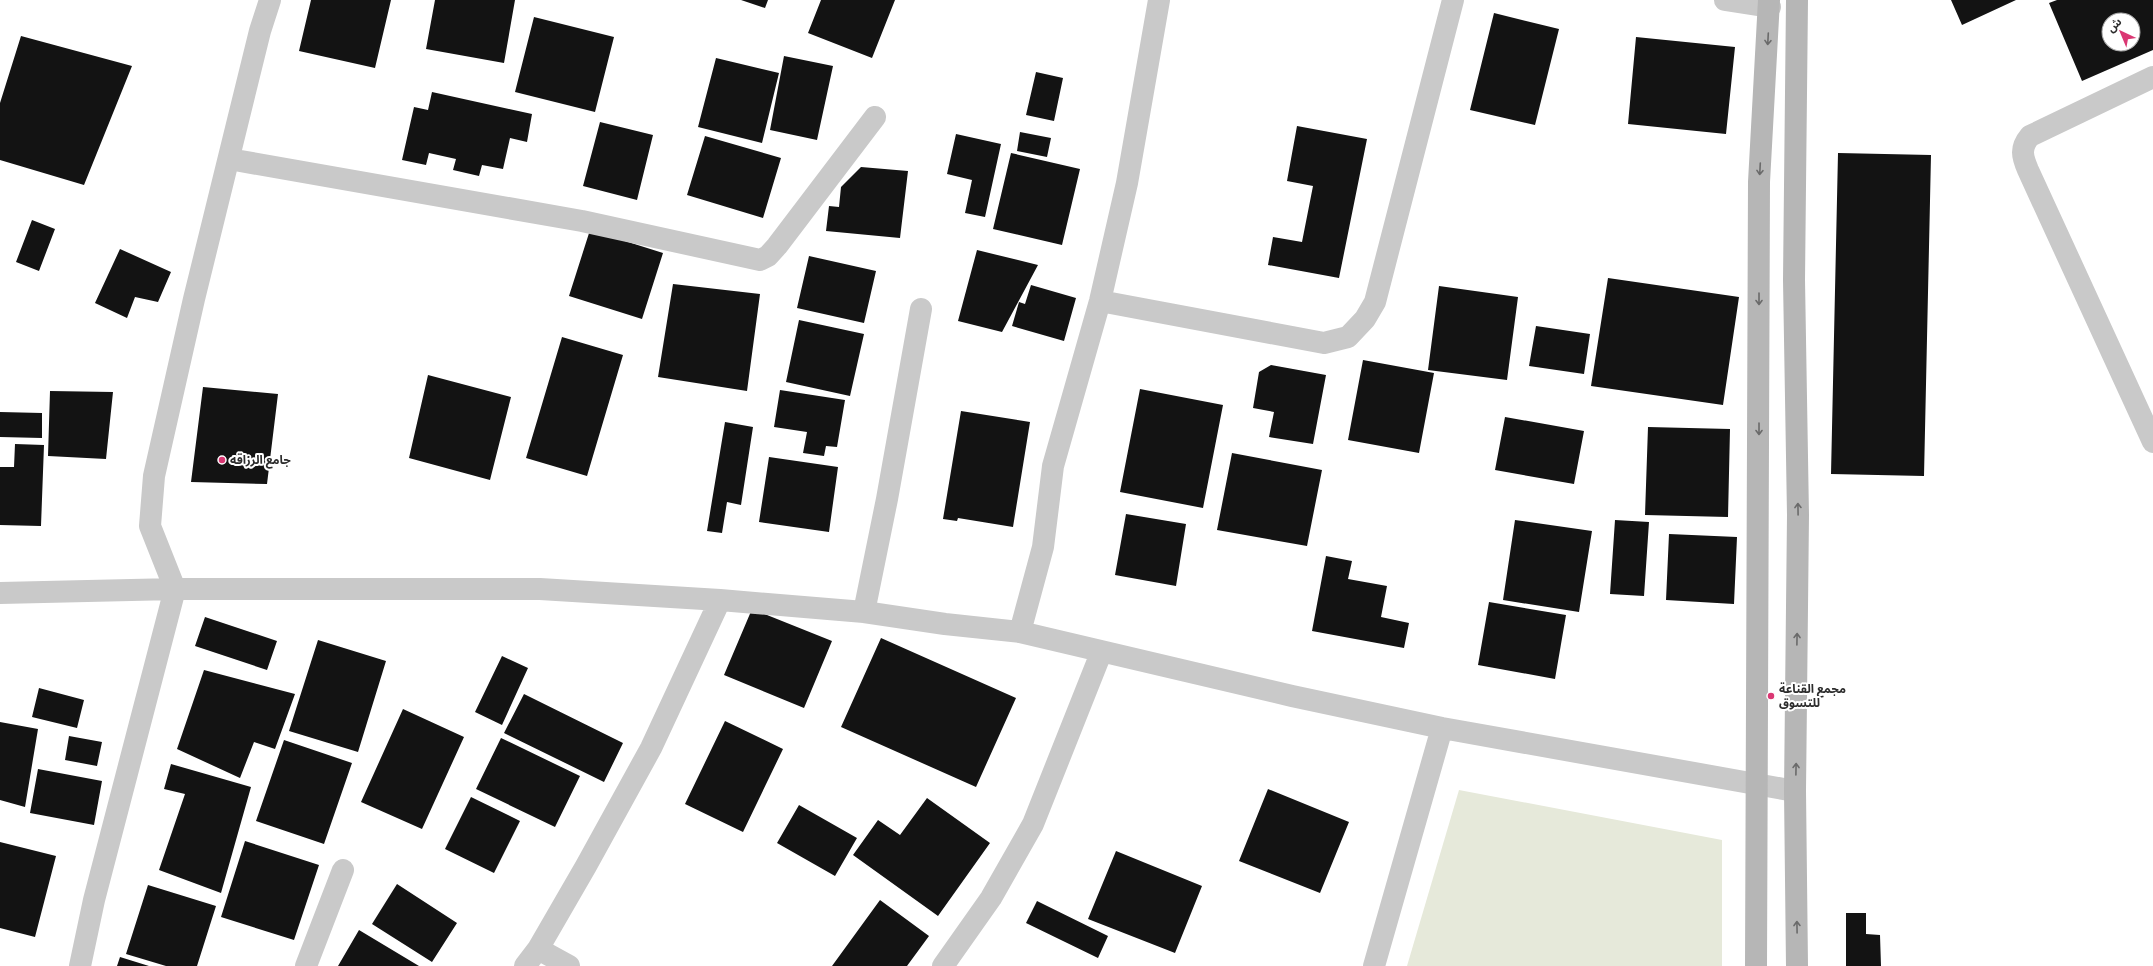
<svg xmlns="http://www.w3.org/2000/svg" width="2153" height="966" font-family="'IBM Plex Sans','Noto Sans Arabic',sans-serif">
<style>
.green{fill:#e6e9da}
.building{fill:#131313;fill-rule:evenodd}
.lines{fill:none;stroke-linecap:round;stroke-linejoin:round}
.street{stroke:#c9c9c9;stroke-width:22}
.secondary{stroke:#b6b6b6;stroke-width:22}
.oneway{stroke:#6a6a6a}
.poi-dot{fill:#da3773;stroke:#fff;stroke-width:1.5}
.labels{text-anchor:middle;stroke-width:4;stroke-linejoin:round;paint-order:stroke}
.poi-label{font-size:12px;font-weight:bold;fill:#2c2c2c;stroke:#fff;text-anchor:start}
</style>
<rect width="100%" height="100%" fill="#fff"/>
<!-- green -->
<path class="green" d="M1459,790L1722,840V966H1407Z"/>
<!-- building -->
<path class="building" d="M311,0H391L375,68L299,51Z
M435,0H515L504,63L426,49Z
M741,0H768L765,8Z
M821,0H895L872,58L808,33Z
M1951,0H2016L1962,25Z
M2057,0H2153V50L2082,81L2049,3ZM2109,20H2133V44H2109Z
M1494,13L1559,29L1535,125L1470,110Z
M534,17L614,37L595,112L515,92Z
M21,36L132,66L84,185L0,160V103Z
M1636,37L1735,47L1726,134L1628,124Z
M784,56L833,66L817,140L770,130Z
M716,58L779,73L762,143L698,127Z
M1036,72L1063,78L1054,121L1026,115Z
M432,92L532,114L527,142L510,138L503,169L482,165L479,176L453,170L456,159L429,153L426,165L402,160L414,107L428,110Z
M600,122L653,135L637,200L583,186Z
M1297,126L1367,139L1339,278L1268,265L1273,237L1302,242L1313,186L1287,181Z
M1020,132L1051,138L1047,157L1017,151Z
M956,134L1001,144L985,217L965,213L972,180L947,174Z
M705,136L781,158L763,218L687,195Z
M1011,153L1080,169L1062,245L993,229Z
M1838,153L1931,155L1924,476L1831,474Z
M861,167L908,171L900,238L826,231L829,206L839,207L841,187Z
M32,220L55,229L39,271L16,262Z
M590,230L663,253L642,319L569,296Z
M120,249L171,272L158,302L135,297L127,318L95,303Z
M977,250L1038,265L1002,332L958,321Z
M809,256L876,271L864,323L797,308Z
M1608,278L1739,297L1723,405L1591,386Z
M673,284L760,294L747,391L658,377Z
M1031,285L1076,298L1064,341L1012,326L1019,302L1025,304Z
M1439,286L1518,297L1507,380L1428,370Z
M799,320L864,334L850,396L786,382Z
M1536,326L1590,334L1584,374L1529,366Z
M562,337L623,355L587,476L526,458Z
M1363,360L1434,373L1419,453L1348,440Z
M1271,365L1326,375L1313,444L1269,437L1274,412L1253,408L1259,372Z
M428,375L511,397L490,480L409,458Z
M203,387L278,394L267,484L191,482Z
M1140,389L1223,405L1203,508L1120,492Z
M780,390L845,400L837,447L826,446L824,456L803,453L807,432L774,427Z
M50,391L113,392L106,459L48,456Z
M961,411L1030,422L1013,527L958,518L957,521L943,519Z
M0,412L42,413V438L0,437Z
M1505,417L1584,431L1574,484L1495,470Z
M725,422L753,427L741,505L727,502L722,533L707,531Z
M1648,427L1730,429L1728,517L1645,515Z
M15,444L44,445L41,526L0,525V467H14Z
M1232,453L1322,470L1307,546L1217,530Z
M769,457L838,467L829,532L759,522Z
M1126,514L1186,524L1176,586L1115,575Z
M1515,520L1592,531L1579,612L1503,600Z
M1615,520L1649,522L1644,596L1610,594Z
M1669,534L1737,537L1734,604L1666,600Z
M1326,556L1352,561L1348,579L1387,586L1381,617L1409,623L1404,648L1312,631Z
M1489,602L1566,615L1555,679L1478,665Z
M752,609L832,641L804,708L724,675Z
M205,617L277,641L267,670L195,646Z
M881,638L1016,698L976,787L841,727Z
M318,640L386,661L358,752L289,731Z
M502,656L528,668L502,725L475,712Z
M204,670L295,694L275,749L254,742L240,778L177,749Z
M39,688L84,700L77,728L32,717Z
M524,694L623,743L604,782L504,733Z
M403,709L464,737L422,829L361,802Z
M725,721L783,749L743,832L685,804Z
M0,722L38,729L25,807L0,800Z
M69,736L102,742L97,766L65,760Z
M501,738L580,776L555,827L476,789Z
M284,740L352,763L324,844L256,821Z
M171,764L251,787L221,893L159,870L185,794L164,789Z
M38,769L102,781L94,825L30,813Z
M1268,789L1349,822L1320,893L1239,861Z
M471,797L520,821L494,873L445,849Z
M927,798L990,843L938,916L853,855L878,820L900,835Z
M799,805L857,838L835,876L777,843Z
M245,841L319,865L294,940L221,917Z
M0,842L56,856L35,937L0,928Z
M1116,851L1202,886L1175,953L1088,919Z
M397,884L457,923L432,962L372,924Z
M148,885L216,906L197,966H166L126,954Z
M880,900L929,936L907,966H832Z
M1037,901L1108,936L1098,958L1026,923Z
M1846,913H1866V934L1880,935L1881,966H1846Z
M359,930L419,966H338Z
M120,957L149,966H117Z"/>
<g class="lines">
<!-- street -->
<path class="street" d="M1725,0L1770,7
M2153,77L2030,136C2020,148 2022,156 2028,170L2153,442
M229,159L582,221L760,260L768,256L777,246L875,117
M1100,301L1324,343L1348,337L1365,319L1375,302L1453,0
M0,593L175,589H540L720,600L864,612L945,624L1020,632L1292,696L1442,728L1795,791
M864,612L887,499L921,309
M1020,632L1043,547L1053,466L1100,301L1127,183L1159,0
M538,949L569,966
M80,966L94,900L175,589L150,526L154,476L194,299L260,31L270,0
M306,966L343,870
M525,966L538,949L586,866L651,748L720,600
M943,966L991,898L1033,824L1101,653
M1374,966L1442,728"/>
<!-- secondary -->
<path class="secondary" d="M1797,0L1794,280L1798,515L1795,791L1797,966
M1756,966L1759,182L1769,0"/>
</g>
<!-- one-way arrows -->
<defs><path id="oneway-shaft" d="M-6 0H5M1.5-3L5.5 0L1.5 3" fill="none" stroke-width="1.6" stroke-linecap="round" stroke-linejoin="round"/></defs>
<g class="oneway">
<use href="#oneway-shaft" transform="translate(1768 39) rotate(93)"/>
<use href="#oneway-shaft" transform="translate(1760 169) rotate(93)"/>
<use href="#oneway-shaft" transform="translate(1759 299) rotate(90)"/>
<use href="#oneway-shaft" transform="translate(1759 429) rotate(90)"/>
<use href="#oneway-shaft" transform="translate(1798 509) rotate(-91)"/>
<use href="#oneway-shaft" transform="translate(1797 639) rotate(-89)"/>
<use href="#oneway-shaft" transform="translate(1796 769) rotate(-89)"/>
<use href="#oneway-shaft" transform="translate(1797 927) rotate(-91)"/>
</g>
<!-- markers -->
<g class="poi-dot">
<circle cx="222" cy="460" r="4"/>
<circle cx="1771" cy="696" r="4"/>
</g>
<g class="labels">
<!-- poi labels -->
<g class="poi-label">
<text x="230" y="464">جامع الرزاقه</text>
<text x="1779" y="693">مجمع القناعة<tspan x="1779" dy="14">للتسوق</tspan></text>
</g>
</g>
<!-- north arrow -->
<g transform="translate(2121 32) rotate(316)"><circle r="19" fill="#ffffff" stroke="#ababab"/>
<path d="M0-3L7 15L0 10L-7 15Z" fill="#da3773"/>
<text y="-6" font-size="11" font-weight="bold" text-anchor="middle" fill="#2c2c2c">ش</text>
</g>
</svg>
